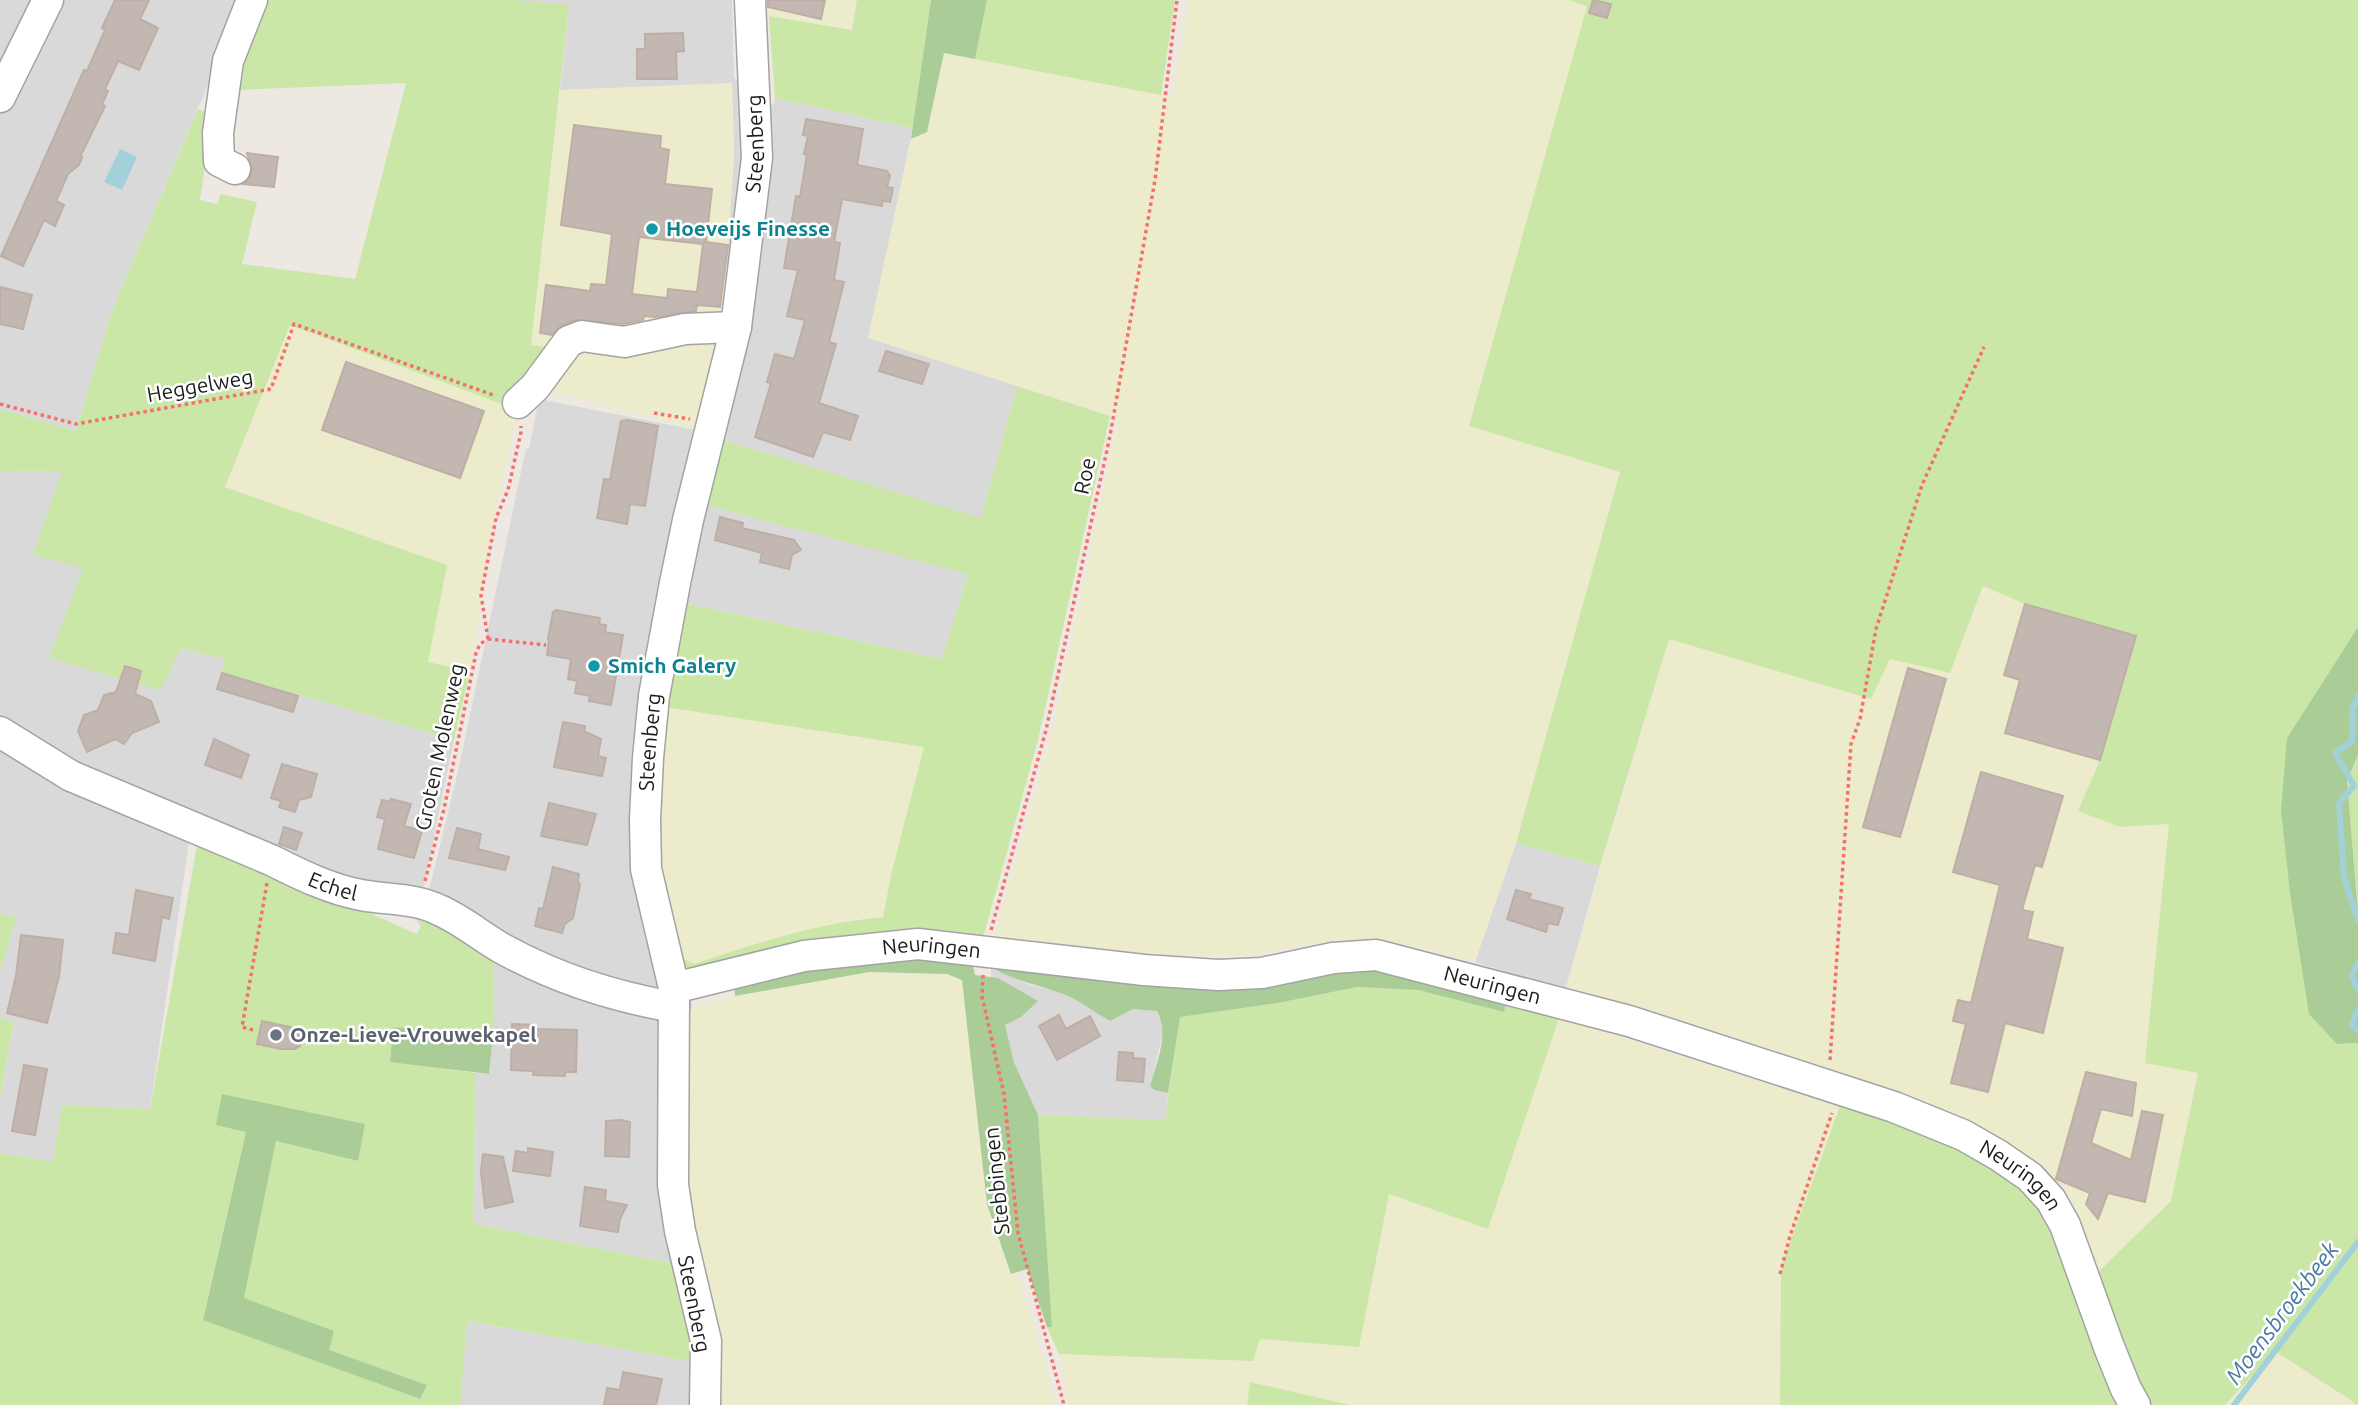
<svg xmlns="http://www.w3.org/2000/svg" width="2358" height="1405" font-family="Ubuntu,sans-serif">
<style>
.residential{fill:#dad9d9}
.farmland{fill:#ececcd}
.grass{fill:#cbe7a8;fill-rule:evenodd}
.forest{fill:#aacc97}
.water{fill:#a3d1da}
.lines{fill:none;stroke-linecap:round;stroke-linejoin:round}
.stream{stroke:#a3d1da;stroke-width:6}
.building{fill:#c2b8b1;stroke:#beaea5;stroke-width:2;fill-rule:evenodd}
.minor-casing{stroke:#a3a3a3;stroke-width:33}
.path{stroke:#f5706b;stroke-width:3.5;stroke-dasharray:3.5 3.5;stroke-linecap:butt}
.minor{stroke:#fff;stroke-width:30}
.culture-dot{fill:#0f9aa8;stroke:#fff;stroke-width:2.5}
.worship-dot{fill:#6b7280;stroke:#fff;stroke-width:2.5}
.labels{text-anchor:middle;stroke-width:5;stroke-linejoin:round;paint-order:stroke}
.street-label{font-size:21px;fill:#1c1c1c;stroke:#fff}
.culture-label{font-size:21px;font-weight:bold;fill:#0d838f;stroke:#fff;text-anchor:start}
.worship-label{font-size:21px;font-weight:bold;fill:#5b616d;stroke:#fff;text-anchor:start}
.water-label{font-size:23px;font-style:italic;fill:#497aa0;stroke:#fff}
</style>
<rect width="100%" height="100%" fill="#ede9e2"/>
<!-- residential -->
<path class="residential" d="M0,0H244L111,313L76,431L0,409Z
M515,0H732L734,78L773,106L775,98L913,128L869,338L1017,386L981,519L722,440L705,505L968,573L943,659L679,602L692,1008L686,1014L677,1264L474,1224L475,1073L489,1074L493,1036L454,928L420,926L397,889L358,879L355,887L92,775L0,721V472L62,471L83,568L161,689L179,649L225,659L222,672L454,740L422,895H428L459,767L526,448L529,449L539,399L701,431L721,354L734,155L732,84L560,90L569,6Z
M0,746L114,810L189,842L150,1109L63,1105L53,1162L0,1153V1099L14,1023L0,1018V971L15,917L0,914Z
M1516,843L1600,866L1565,991L1475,962Z
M991,967L1027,984L1058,992L1081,1002L1109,1021L1133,1009L1157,1011L1161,1019L1163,1032L1150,1086L1154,1090L1168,1093L1165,1120L1038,1115L1014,1062L1004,1024L1021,1017L991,977Z
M466,1321L694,1362L695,1405H460Z"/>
<!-- farmland -->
<path class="farmland" d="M766,0H857L852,31L769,16Z
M1189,0H1568L1588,6L1469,426L1620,472L1516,843L1475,962L1409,945L1333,940L1251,955L1179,956L994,939L1053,729L1118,418L868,338L911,139L927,131L944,53L1172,97Z
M732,83L734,155L721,354L701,431L532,386L515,427L494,514L470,671L428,662L224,488L290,325L508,406L553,348L531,345L560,90Z
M1982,586L2025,604L2136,636L2100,760L2079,810L2120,827L2169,824L2145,1062L2198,1072L2171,1201L2095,1275L2036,1170L1565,991L1669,638L1871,699L1890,659L1950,672Z
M665,707L924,747L892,871L883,917L850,920L694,964L684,960L673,930L656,843Z
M869,972L947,974L962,980L987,1204L1011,1274L1017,1272L1048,1374L1055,1405H713L687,1230L686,1014L692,1008L735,996Z
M1559,1018L1840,1106L1781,1267L1780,1405H1350L1251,1382L1247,1405H1069L1059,1354L1253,1361L1259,1339L1359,1347L1389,1194L1488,1229Z
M2275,1351L2358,1405H2225Z"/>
<!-- grass -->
<path class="grass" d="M267,0H515L569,5L531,345L554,348L507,406L290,325L225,487L447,565L428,662L470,671L454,740L221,672L225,659L180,649L161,690L49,658L83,568L33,555L62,471L0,472V409L76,431L111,313L198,109L213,115L200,200L217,204L221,194L257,202L242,264L355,279L406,83L237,90L240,63Z
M857,0H931L913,128L775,98L769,16L852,30Z
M987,0H1175L1161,95L975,59Z
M1568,0H2358V627L2287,738L2337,1044L2358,1043V1405L2275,1351L2225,1405H2147L2095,1275L2171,1201L2198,1073L2145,1063L2169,824L2120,827L2078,811L2100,760L2136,636L2025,604L1983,586L1950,673L1890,659L1871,699L1669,639L1600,866L1516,843L1620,472L1469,426L1587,6Z
M1017,386L1110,416L1038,740L983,938L691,969L677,960L673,930L684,959L694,964C758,943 816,923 883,917L892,871L924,747L665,707L679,602L942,659L968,574L705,505L722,440L981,518Z
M2358,755V914L2347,780Z
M208,841L417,934L426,913L493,955V1036L393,1027L390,1061L475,1073L474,1224L677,1264L694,1362L467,1321L460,1405H0V1153L53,1162L62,1105L150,1109L197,845ZM364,1124L358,1161L276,1141L244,1298L334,1332L328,1350L426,1385L419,1399L203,1319L246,1131Z
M0,914L16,917L0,971Z
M1357,987L1418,990L1504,1012L1507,1000L1559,1018L1488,1229L1389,1194L1359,1347L1260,1339L1253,1361L1059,1354L1047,1327H1052L1038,1115L1165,1120L1179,1017L1278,1003Z
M0,1018L14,1022L0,1099Z
M1840,1106C1923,1132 2002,1151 2054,1228L2121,1405H1780L1781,1267Z
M1250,1382L1350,1405H1247Z"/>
<!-- forest -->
<path class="forest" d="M931,0H987L975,59L944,53L927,132L911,139Z
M2358,627V755L2347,780L2358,914V1043L2337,1044L2309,1014L2290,893L2281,810L2287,738Z
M896,954L972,961L975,975L998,978L1038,1001L1021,1017L1005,1025L1014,1062L1038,1115L1052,1327H1047L1027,1269L1011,1274L987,1204L962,980L947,974L869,972L735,996L734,985L804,970Z
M991,967L1372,969L1507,1000L1504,1012L1418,990L1357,987L1278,1003L1180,1017L1168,1093L1154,1090L1150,1086C1156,1063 1170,1034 1157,1011L1133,1009L1110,1021C1092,1011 1077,998 1057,992C1034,984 1012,980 991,967Z
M393,1027L493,1036L489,1074L390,1062Z
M222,1094L365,1124L358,1161L276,1141L244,1298L334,1331L329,1350L427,1385L420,1399L203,1320L246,1132L216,1125Z"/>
<!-- water -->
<path class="water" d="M120,149L137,157L122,190L104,182Z"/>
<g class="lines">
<!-- stream -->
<path class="stream" d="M2358,696L2352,710V741L2335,753L2354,786L2339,803L2344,877L2358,920
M2358,963L2352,975L2358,991
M2358,1009L2352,1025L2358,1031
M2234,1405L2358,1242"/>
</g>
<!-- building -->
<path class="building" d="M115,0H149L140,19L158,28L139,70L118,61L105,89L108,91L102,104L105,106L81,155L82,158L79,165L68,174L56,201L64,205L55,226L44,220L23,266L1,256L84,70L87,71L105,30L102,28Z
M768,0H825L821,19L768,7Z
M1593,0L1611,4L1607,18L1589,13Z
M683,33L684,51L676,52L677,79H637V49H645V34Z
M806,119L863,129L857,165L887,171L890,176L887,187L893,188L890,202L882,201V206L842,199L834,242L840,243L834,280L844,282L829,342L836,344L819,403L858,416L850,440L823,432L813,457L755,437L771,383L767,382L775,354L794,359L805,320L787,316L798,270L784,268L796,196L800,197L807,155L804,154L808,136L803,135Z
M574,125L661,136L660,148L669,150L665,184L712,189L706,242L728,245L720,307L697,305L696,311L655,317L644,316L643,320L623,324L576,320L562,325L552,335L540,333L546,285L590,291L591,284L606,285L612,234L561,225ZM639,237L703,244L697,292L668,289L667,298L632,294Z
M247,153L278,157L274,187L243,184L250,177L252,169Z
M0,287L32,295L23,329L0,324Z
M886,351L929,364L922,384L879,371Z
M346,362L484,411L460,478L322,430Z
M628,420L658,426L645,506L630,504L627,524L597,518L604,479L610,480L621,421Z
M720,517L743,523L742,528L794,540L801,550L792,555L789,569L760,562L762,553L715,540Z
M2025,604L2136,636L2100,760L2005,733L2020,680L2004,675Z
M556,610L600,618L599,624L606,625L605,632L623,635L611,705L589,701L590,696L575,693L577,681L568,679L571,659L547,655L549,640L548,639L553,612Z
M125,666L141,671L135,694L151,701L159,722L132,733L124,744L115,739L87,752L78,731L84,715L98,710L104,695L116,692Z
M1908,668L1946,679L1900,837L1863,827Z
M222,673L298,696L293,712L217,689Z
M563,722L585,726L584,731L601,739L598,756L606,758L602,776L554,767Z
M214,739L249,755L241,778L205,765Z
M282,764L317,774L311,797L299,800L295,812L279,807L281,801L271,798Z
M1981,772L2063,796L2042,867L2035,865L2022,910L2033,912L2027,939L2063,948L2043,1033L2005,1023L1988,1092L1951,1083L1966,1024L1953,1021L1958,1000L1971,1003L2000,885L1953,872Z
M391,799L411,804L404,826L422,831L414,858L378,849L385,819L377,817L382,800L390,802Z
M549,803L596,814L587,845L541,836Z
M284,827L302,833L296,850L279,844Z
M457,828L481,834L478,849L509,857L505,870L449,858Z
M553,867L579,874L578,881L580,885L573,918L565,924L562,933L535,926L539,908L543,909Z
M136,890L173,898L169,919L162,917L155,961L113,953L116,933L129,935Z
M1516,890L1531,894L1529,899L1563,908L1558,925L1548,923L1546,932L1507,919Z
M21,935L63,940L59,976L47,1023L7,1013L16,976Z
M1059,1015L1066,1029L1090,1016L1100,1036L1057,1060L1039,1026Z
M262,1021L290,1027L301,1036L302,1040L300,1046L295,1049H281L257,1044Z
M512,1024L535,1025V1029L577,1030L576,1072H565V1076L533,1075V1071L511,1070Z
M1119,1052L1133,1053V1058L1145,1059L1143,1082L1117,1080Z
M24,1065L47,1069L35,1135L12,1131Z
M2086,1072L2136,1083L2132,1116L2101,1109L2091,1143L2131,1160L2142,1111L2163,1115L2145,1202L2108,1193L2098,1219L2086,1204L2090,1193L2056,1179Z
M621,1120L630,1122L629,1157L605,1156L606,1121Z
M528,1148L553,1152L550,1176L513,1171L516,1151L528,1153Z
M483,1154L503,1157L513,1202L485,1208L481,1171Z
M585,1187L606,1190L605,1201L627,1205L620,1219L618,1232L580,1226Z
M623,1372L662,1379L656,1405H604L607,1388L620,1390Z"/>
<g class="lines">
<!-- minor casing -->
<g class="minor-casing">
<g id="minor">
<path d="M0,97L48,0"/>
<path d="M235,169L219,161L218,133L228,61L252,0"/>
<path d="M518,403L535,387L569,341L582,336L624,342L685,329L736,327"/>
<path id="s1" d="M0,732L71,776L271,860C299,874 329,889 361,895C387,900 415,898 439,910C462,920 482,937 503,949C556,978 615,997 674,1007"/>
<path id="s2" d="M674,988L804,956L918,944L1144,970L1218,975L1262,973L1333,958L1376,955L1629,1021L1894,1107L1963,1135L1998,1155L2030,1177L2051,1200L2065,1225L2109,1347L2126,1389L2135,1405"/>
<path id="s3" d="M705,1405L706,1341L680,1231L673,1185L674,988L646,869L645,820L648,758L654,696L675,583L688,520L736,327L757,158L750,0"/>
</g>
</g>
<!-- path -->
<path class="path" d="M0,404L76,424L271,389L294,324L496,396
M654,413L690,419
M488,639L481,595L496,518L508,490L521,432V426
M488,639L546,645
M425,881L444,809L476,653L480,644L488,639
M991,930L1046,730L1110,436L1155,180L1177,0
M983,975L982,996L1004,1094L1018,1233L1064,1405
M253,1030L242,1027L267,883
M1830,1060L1851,744L1860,719L1876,629L1922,485L1984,347
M1780,1274L1790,1236L1832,1113"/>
<!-- minor -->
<use href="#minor" class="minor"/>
</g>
<!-- markers -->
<g class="culture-dot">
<circle cx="652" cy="229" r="7"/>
<circle cx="594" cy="666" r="7"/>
</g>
<circle class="worship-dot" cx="276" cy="1035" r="7"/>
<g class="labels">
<!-- street labels -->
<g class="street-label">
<text dy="7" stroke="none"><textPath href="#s3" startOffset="1279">Steenberg</textPath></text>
<text transform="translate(200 386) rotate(-10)" y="7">Heggelweg</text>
<text transform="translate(1085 476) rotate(-78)" y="7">Roe</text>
<text dy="7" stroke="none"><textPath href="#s3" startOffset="670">Steenberg</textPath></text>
<text transform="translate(440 747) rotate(-78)" y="7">Groten Molenweg</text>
<text dy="7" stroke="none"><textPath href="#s1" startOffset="368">Echel</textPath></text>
<text dy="7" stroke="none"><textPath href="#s2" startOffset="262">Neuringen</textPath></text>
<text dy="7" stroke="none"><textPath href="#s2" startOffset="830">Neuringen</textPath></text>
<text dy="7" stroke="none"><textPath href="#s2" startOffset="1395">Neuringen</textPath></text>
<text transform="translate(997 1181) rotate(-96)" y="7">Stebbingen</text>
<text transform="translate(694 1304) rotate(79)" y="7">Steenberg</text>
</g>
<!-- culture labels -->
<g class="culture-label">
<text x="666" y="236">Hoeveijs Finesse</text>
<text x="608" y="673">Smich Galery</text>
</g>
<!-- worship labels -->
<g class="worship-label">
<text x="290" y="1042">Onze-Lieve-Vrouwekapel</text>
</g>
<!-- water labels -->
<g class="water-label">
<text transform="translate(2282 1313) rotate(-53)" y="8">Moensbroekbeek</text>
</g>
</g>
</svg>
